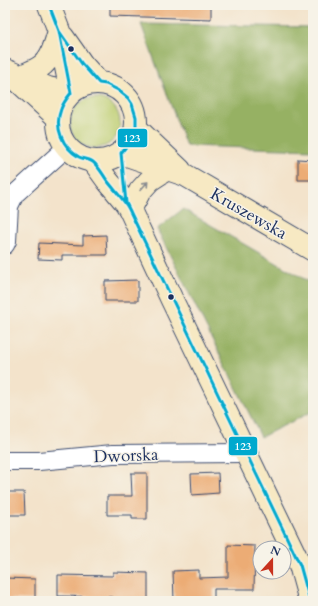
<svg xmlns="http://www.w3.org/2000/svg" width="318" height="606" font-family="Cardo,serif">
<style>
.green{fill:#bdce71;stroke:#6c7e68}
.forest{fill:#96b163;stroke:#587060}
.building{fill:#ecac75}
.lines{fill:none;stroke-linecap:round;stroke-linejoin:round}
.street-casing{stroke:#3b4a6e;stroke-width:20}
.secondary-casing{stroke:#3b4a6e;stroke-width:24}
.street{stroke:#fff;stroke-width:18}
.secondary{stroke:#f7e9c3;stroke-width:22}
.bus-1-casing{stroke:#f7f3e8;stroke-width:6}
.bus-1{stroke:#00a9ce;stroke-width:3}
.oneway{stroke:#898c90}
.bus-dot{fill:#1b2f5e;stroke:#f7f3e8;stroke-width:1.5}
.labels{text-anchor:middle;stroke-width:3;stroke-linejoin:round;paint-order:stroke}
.street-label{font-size:17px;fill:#1b2f5e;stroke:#f7f3e8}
.line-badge{stroke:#f7f3e8;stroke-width:1.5}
.badge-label{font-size:11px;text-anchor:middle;font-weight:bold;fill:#fff}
</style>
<rect width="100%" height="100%" fill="#f7f3e8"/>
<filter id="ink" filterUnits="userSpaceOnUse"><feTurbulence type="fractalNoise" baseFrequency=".025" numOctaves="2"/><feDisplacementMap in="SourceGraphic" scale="8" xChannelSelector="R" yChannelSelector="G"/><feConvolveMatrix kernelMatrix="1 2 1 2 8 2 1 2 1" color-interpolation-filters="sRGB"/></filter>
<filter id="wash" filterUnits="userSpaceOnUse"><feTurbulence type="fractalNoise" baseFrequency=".012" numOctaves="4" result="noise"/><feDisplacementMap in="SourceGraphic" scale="16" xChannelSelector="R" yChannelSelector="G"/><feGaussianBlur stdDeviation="0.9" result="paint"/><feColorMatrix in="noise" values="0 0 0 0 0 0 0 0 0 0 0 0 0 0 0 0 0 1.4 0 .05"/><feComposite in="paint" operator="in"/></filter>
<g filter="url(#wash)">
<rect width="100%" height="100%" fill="#f3e3cb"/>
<!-- green -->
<path class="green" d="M70 123a25 25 0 1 1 50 0a25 25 0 1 1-50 0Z"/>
<!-- forest -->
<path class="forest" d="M141,24L313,27V150L186,146Z
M183,209L313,284V411L261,437L157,229Z"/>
<g id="blocks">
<!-- building -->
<path class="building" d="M110,5H211V19L110,16Z
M298,159L313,160V180H298Z
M106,235L107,255H62V260L38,259L39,243L83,245V236Z
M138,280V301H105V281Z
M131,473H147V519H132V515H107V496H132Z
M218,473L219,493L192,495L191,474Z
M5,492H24L25,515H5Z
M228,545L255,546L254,589H214V599H200V601H174L173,571L199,570V578L228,577Z
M113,572L148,573V601H113V597L58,596V575L113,576Z
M5,578L35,579V600L5,599Z"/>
</g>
</g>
<g filter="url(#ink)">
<use href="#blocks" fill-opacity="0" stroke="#3b4a6e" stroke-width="1"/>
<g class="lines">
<!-- street casing -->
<g class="street-casing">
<path id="street" d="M5,245L7,241L9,206L15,194L67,147
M5,461H39L113,454L246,453"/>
</g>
<!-- secondary casing -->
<g class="secondary-casing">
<path id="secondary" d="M49,5L59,31L71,93
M63,37L82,64L99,83
M5,70L48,88L71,93
M19,77C26,74 34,71 40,67C52,59 55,44 59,31
M18,81L58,118
M58 122a39 39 0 1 1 78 0a39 39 0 1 1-78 0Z
M137,129L180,170
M121,153L185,175L313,250
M94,162L107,180L126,203L130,210L172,300L300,565L310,601
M130,210L140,191L150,180L167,169"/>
</g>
<!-- street -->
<use href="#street" class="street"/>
<!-- secondary -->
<use href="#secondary" class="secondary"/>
<!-- bus-1 casing -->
<g class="bus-1-casing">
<path id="bus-1" d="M49,5L59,31L82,64L99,83L106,84L118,90L128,98L132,104L136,117V128L132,139L121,153L126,203L300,565L310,601
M59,31L71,93C67,98 63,103 61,109C54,127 62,147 79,157C83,159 89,159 93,162C98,166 102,173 106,179C114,190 124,199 130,211"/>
</g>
<!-- bus-1 -->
<use href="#bus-1" class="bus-1"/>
</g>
<!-- one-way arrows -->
<defs><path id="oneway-shaft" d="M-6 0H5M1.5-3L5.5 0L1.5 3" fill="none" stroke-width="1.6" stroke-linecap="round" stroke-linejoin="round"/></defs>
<use class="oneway" href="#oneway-shaft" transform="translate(144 186) rotate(-48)"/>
</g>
<!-- markers -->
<g class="bus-dot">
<circle cx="71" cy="49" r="3.5"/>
<circle cx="171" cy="297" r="3.5"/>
</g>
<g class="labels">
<!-- street labels -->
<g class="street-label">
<text transform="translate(249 213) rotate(30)" y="6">Kruszewska</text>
<text transform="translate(126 455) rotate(-2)" y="6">Dworska</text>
</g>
</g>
<g class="line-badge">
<rect x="117" y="128" width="31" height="20" rx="4" fill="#00a9ce"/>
<rect x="228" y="436" width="30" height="20" rx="4" fill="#00a9ce"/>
</g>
<g class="badge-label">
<text x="132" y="142">123</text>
<text x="243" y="450">123</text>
</g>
<!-- margin -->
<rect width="318" height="606" fill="none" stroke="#f7f3e8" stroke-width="20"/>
<!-- north arrow -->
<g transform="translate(272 560) rotate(21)"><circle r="19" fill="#f7f3e8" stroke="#9fa5b1"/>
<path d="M0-3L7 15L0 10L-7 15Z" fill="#c8321e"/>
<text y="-6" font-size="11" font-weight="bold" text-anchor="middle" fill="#1b2f5e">N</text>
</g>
</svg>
